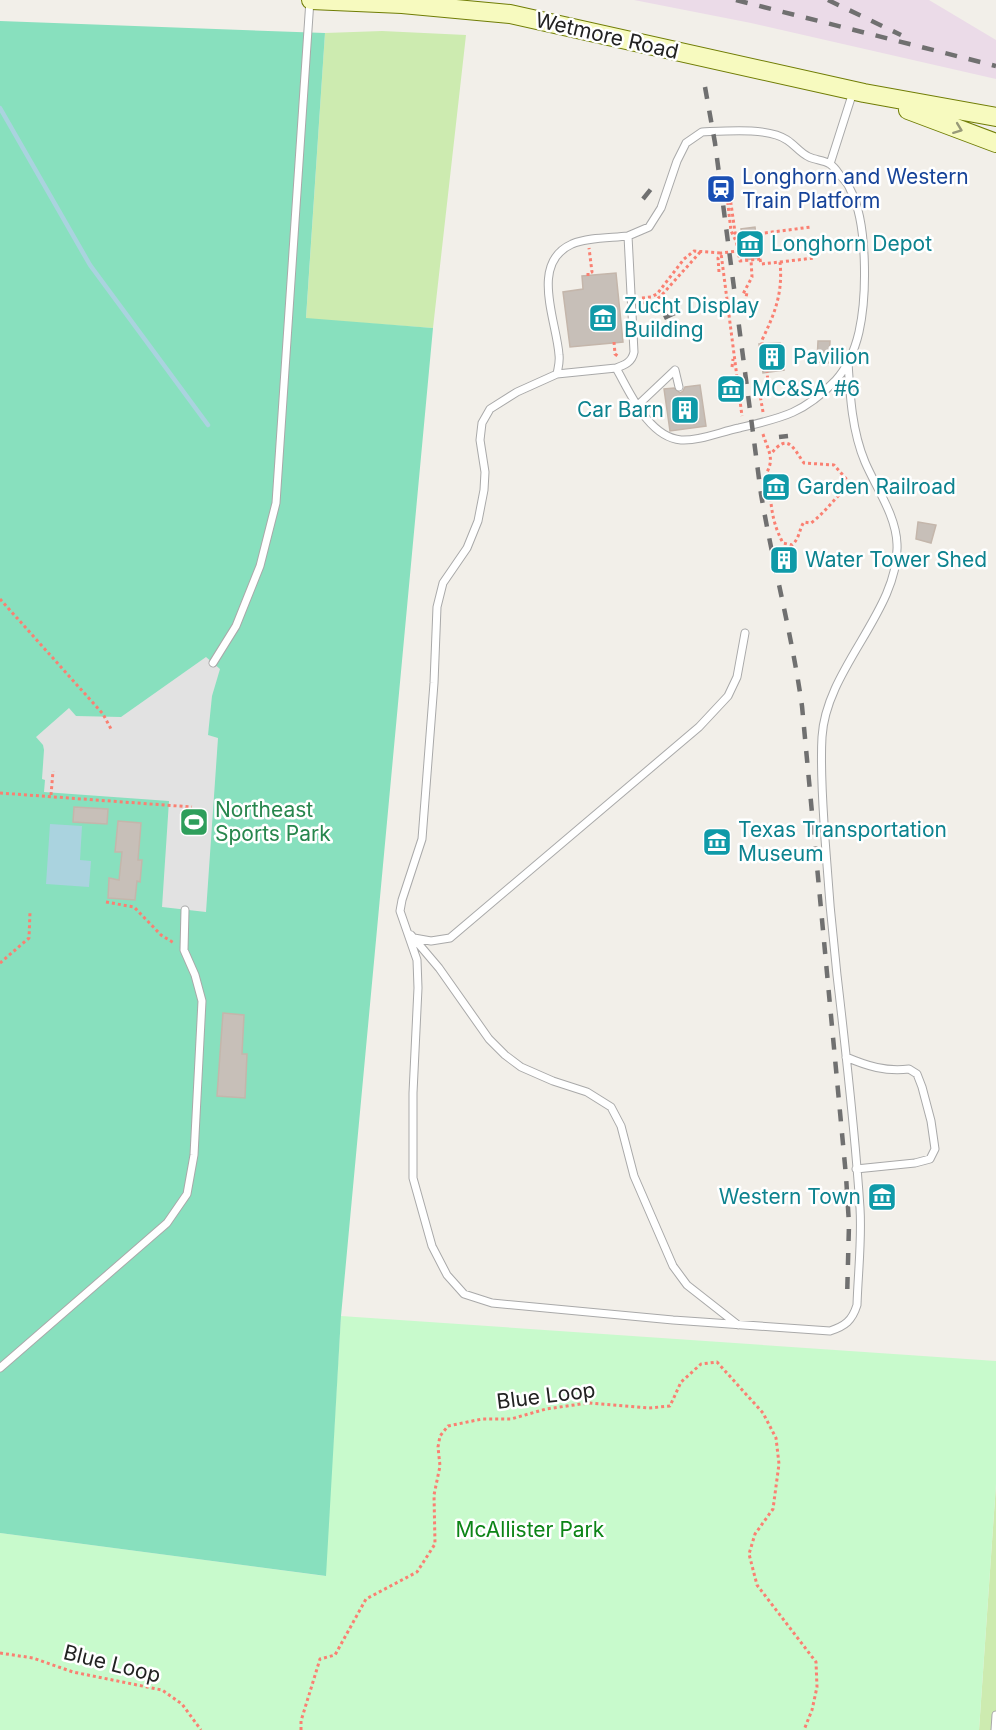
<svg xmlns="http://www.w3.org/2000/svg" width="996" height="1730" font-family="Inter,sans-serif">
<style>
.industrial{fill:#ebdbe8}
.grass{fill:#cdebb0}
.park{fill:#c8facc}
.pitch{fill:#88e0be}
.parking{fill:#e2e2e2}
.water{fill:#aad3df}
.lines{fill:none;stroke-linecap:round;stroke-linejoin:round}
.stream{stroke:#aad3df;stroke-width:4.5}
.building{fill:#c7bfb8;stroke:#c4b6ab;stroke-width:1.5}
.lane-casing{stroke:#a9a9a9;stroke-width:9}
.secondary-casing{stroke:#707d05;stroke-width:20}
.path{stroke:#fa8072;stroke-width:3;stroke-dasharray:3 3;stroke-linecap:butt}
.lane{stroke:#fff;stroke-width:7}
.secondary{stroke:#f7fabf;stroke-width:18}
.rail{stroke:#707070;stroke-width:4.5;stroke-dasharray:12 12;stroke-linecap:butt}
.oneway{stroke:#979978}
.labels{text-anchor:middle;stroke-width:5;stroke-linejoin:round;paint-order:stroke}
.street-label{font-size:21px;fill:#222;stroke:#fff}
.transit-label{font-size:21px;fill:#164399;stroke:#fff;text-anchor:start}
.culture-label{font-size:21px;fill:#0d838f;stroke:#fff;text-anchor:start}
.leisure-label{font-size:21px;fill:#27864d;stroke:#fff;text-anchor:start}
.park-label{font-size:21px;fill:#0c8416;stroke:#fff}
</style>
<rect width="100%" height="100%" fill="#f2efe9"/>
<!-- industrial -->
<path class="industrial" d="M634,0H929L996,40V79L751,23Z"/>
<!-- grass -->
<path class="grass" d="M382,31L466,35L433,328L306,319L325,33Z
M996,1484V1730H979Z"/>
<!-- park -->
<path class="park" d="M341,1316L996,1361V1484L979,1730H0V1533L325,1576Z"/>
<!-- pitch -->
<path class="pitch" d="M0,21L325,33L306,318L433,328L341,1316L326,1576L0,1533Z"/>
<!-- parking -->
<path class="parking" d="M206,657L220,669L212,696L208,735L218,738L206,912L162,907L169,801L44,792L45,780L42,779L44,750L43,745L36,737L69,708L76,716L121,717Z"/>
<!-- water -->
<path class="water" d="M50,824L82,826L80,860L91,861L89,887L46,884Z"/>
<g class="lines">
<!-- stream -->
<path class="stream" d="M0,108L90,265L208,425"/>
</g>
<!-- building -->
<path class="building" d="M755,227L759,258L746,260L741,229Z
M616,273L623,342L570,347L563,292L583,289L582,276Z
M818,341H830L829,363L817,362Z
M780,343L784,370L763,373L759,344Z
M700,385L706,426L670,431L664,389L674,388L680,393L683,391L685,387Z
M918,522L936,525L931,543L916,539Z
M74,807L108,809L107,824L73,822Z
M118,821L141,823L138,860H142L140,882L137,881L135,900L108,898L109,878L119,880L122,852H115Z
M223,1013L244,1015L242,1054H247L245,1098L217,1096Z"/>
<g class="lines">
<!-- lane casing -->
<g class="lane-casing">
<path id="lane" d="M702,132C725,131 768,127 787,140C795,145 800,153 809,157C815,160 824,160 830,164C833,166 837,171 839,174C843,179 848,183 850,189C868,222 867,296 859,332C855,349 847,368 835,381C803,414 781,418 739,428C720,432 700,441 681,440C648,437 630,392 616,368C625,365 632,362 634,352L628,236L649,227L661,208L677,161L686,143Z
M830,164L853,92
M616,368L557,374L517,392L490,409L482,423L480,440L485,472L484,490L478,521L467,548L443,583L437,607L434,683L422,839L402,900L400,911L417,960L418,988L413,1093V1178L432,1246L447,1275L464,1294L492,1303L673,1320L830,1331C845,1326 852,1321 857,1305C858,1273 862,1240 860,1208C855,1130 846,1052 837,975C832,930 828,885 825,839C823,805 820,771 822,737C826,668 900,610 897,544C896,515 876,488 865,462C852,431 850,396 848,362
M557,374C558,368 560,362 559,355C557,322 529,263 572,244C589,237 611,238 628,236
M638,405L675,370L679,387
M213,663L236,626L260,566L276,503L310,0
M411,935L439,968L489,1039L505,1055L521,1067L553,1081L587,1092L611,1107L621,1126L634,1176L673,1266L687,1285L738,1325
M414,938L431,941L450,938L699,727L728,696L737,677L745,633
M846,1057C867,1066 886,1072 909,1069L917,1074L922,1087L931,1121L935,1149L930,1159L915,1163L856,1169
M0,1368L167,1223L187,1194L194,1155L202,1001L195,975L184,950L185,910
M995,1730L996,1715"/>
</g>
<!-- secondary casing -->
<g class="secondary-casing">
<path id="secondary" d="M311,0L402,4L510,14L864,93L996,117
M908,110L996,143"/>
</g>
<!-- path -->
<path class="path" d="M729,190L736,239
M727,196L731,231L736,241L740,261L760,259L757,234L811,227
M760,259L761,264L780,262C783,293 775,313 762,340V344
M780,262L814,258
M719,272L718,258L721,253L738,251
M588,276V273L592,272L589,248
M748,295L743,294L752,277L751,260
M642,298L651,297L657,294L684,259L694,251L721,253L742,416
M641,303L653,302L661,296L701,251
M614,342L615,354L619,357
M732,367L733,359
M734,385L736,376
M763,412L760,395L768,382L767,372
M763,434C767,448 775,458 767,472C772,499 769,517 783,543L792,545C800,538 799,529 804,522L811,523C825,513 834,498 848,487L849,482L834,465L804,463C793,448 788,432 771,454
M0,599L103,714L111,729
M0,793L192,807
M51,795L53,771
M106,902L134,907L161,935L174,943
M0,963L29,938L30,912
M0,1653L33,1658L73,1672L162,1690L182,1704L201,1730
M301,1730V1721L320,1659L335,1655L366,1599L417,1572L435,1544L434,1495L440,1466L438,1447L440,1436L448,1426L482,1419H511L546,1409L588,1403L649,1408L670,1406L681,1382L701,1364L717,1362L763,1413L776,1438L779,1464L773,1509L755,1534L749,1554L757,1585L816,1662L817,1687L812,1710L804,1730"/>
<!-- lane -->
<use href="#lane" class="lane"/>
<!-- secondary -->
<use href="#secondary" class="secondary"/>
<!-- rail -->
<path class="rail" d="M736,0L996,66
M828,0L901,35
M705,87L715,143L761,494C773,565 792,635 802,706L846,1176L849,1224L847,1300
M643,199L651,189
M664,318L679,311
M779,437L788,436"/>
</g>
<!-- one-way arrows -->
<defs><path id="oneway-chevron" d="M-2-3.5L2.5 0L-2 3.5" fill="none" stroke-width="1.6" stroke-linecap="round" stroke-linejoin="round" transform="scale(1.5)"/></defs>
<use class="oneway" href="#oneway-chevron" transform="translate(958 129) rotate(21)"/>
<!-- icons -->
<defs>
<g id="station-square" transform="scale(1.5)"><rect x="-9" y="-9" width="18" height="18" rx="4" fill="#1a4fb4" stroke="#fff"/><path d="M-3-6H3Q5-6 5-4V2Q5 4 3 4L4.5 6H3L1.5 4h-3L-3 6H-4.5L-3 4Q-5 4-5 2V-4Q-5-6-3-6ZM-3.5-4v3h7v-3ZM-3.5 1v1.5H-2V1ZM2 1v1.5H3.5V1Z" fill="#fff"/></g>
<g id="museum-square" transform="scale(1.5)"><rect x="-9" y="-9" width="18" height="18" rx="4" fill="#0f9aa8" stroke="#fff"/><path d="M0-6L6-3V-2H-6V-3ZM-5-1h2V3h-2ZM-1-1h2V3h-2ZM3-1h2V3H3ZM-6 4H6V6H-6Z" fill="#fff"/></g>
<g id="building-square" transform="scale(1.5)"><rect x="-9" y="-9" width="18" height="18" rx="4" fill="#0f9aa8" stroke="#fff"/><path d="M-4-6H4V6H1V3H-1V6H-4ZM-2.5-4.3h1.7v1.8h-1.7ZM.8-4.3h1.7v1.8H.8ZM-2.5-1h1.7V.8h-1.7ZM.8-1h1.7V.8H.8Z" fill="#fff"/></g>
<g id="stadium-square" transform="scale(1.5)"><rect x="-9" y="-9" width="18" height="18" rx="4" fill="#2e9e5b" stroke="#fff"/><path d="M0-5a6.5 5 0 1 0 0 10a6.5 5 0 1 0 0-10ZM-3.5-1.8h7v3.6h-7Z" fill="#fff"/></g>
</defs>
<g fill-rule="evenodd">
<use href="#station-square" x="721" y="189"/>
<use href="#museum-square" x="750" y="244"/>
<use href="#museum-square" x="603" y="318"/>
<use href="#building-square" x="772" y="357"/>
<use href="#museum-square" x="731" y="389"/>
<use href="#building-square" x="685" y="410"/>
<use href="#museum-square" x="776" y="487"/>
<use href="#building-square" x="784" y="560"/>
<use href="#stadium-square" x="194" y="822"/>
<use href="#museum-square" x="717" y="842"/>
<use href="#museum-square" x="882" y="1197"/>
</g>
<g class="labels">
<!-- street labels -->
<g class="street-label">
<text transform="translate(607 36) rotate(13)" y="7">Wetmore Road</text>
<text transform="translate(546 1396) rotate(-7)" y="7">Blue Loop</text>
<text transform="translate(112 1664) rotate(14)" y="7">Blue Loop</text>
</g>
<!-- transit labels -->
<g class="transit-label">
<text x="742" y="184">Longhorn and Western<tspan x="742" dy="24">Train Platform</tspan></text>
</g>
<!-- culture labels -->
<g class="culture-label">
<text x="771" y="251">Longhorn Depot</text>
<text x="624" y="313">Zucht Display<tspan x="624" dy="24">Building</tspan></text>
<text x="793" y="364">Pavilion</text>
<text x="752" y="396">MC&amp;SA #6</text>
<text x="664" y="417" text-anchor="end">Car Barn</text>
<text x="797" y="494">Garden Railroad</text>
<text x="805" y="567">Water Tower Shed</text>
<text x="738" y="837">Texas Transportation<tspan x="738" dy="24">Museum</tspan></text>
<text x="861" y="1204" text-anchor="end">Western Town</text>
</g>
<!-- leisure labels -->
<g class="leisure-label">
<text x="215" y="817">Northeast<tspan x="215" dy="24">Sports Park</tspan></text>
</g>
<!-- park labels -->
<g class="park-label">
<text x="530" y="1537">McAllister Park</text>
</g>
</g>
</svg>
